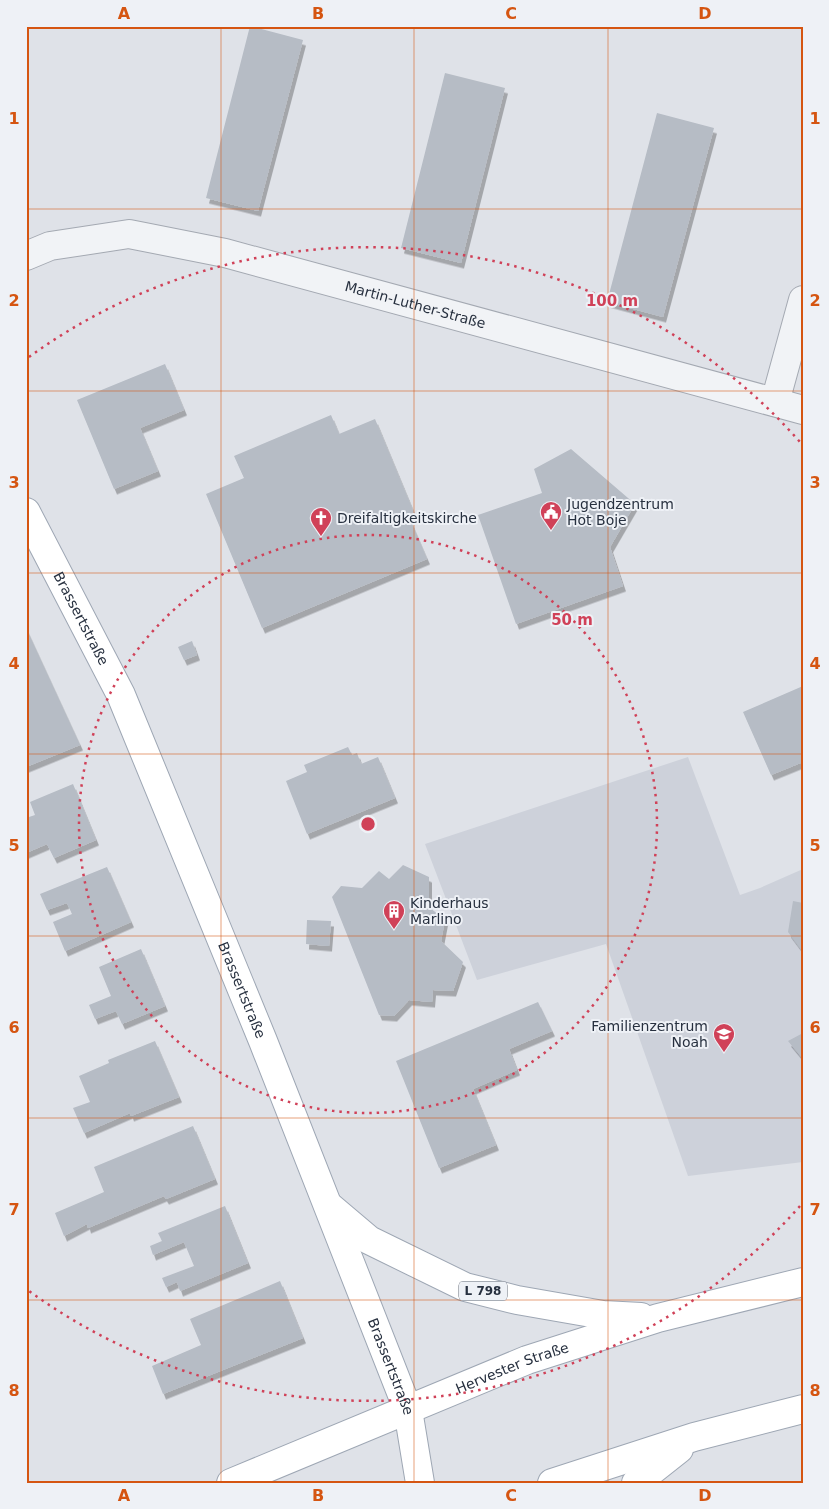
<svg xmlns="http://www.w3.org/2000/svg" width="829" height="1509" font-family="'DejaVu Sans',sans-serif">
<style>
.built{fill:#cdd1da}
.building{fill:#b6bcc5;filter:url(#shadow)}
.lines{fill:none;stroke-linecap:round;stroke-linejoin:round}
.minor-casing{stroke:#a4a9b2;stroke-width:30}
.major-casing{stroke:#9ea7b4;stroke-width:30}
.minor{stroke:#f1f3f6;stroke-width:28}
.major{stroke:#fff;stroke-width:28}
.grid{fill:none;stroke:#d55511;stroke-width:1;stroke-opacity:0.55}
.ring{fill:none;stroke:#d04158;stroke-width:2.5;stroke-dasharray:2.5 5}
.labels{text-anchor:middle;stroke-width:4;stroke-linejoin:round;paint-order:stroke}
.shield{fill:#eef1f6;stroke:#636a76;stroke-width:1}
.shield-label{font-size:12px;font-weight:bold;fill:#27303f}
.street-label{font-size:14px;fill:#27303f;stroke:#eef1f6}
.poi-label{font-size:14px;fill:#27303f;stroke:#eef1f6;text-anchor:start}
.centre{fill:#d04158;stroke:#eef1f6;stroke-width:2.5}
.ring-label{font-size:15px;text-anchor:middle;font-weight:bold;fill:#d04158;stroke:#eef1f6;stroke-width:4;stroke-linejoin:round;paint-order:stroke}
.neatline{fill:none;stroke:#d55511;stroke-width:2}
.grid-label{font-size:16px;text-anchor:middle;font-weight:bold;fill:#d55511}
</style>
<defs>
<filter id="shadow"><feDropShadow dx="3" dy="5.5" stdDeviation="0" flood-color="#0004"/></filter>
</defs>
<rect width="100%" height="100%" fill="#dfe2e8"/>
<!-- built -->
<path class="built" d="M688,757L740,895L760,888L803,869V1162L688,1176L606,944L477,980L425,844Z"/>
<!-- building -->
<path class="building" d="M250,26L303,40L258,211L206,198Z
M445,73L505,88L461,263L401,248Z
M657,113L714,128L663,317L607,302Z
M165,364L184,410L140,428L158,471L114,489L77,400Z
M331,415L339,434L375,419L414,513L408,515L427,559L262,628L206,494L244,478L234,456Z
M571,449L635,504L610,547L623,586L516,624L478,515L542,493L534,469Z
M26,628L80,745L26,767Z
M192,641L197,655L184,660L178,647Z
M803,686V762L771,775L743,712Z
M348,747L352,755L357,753L361,764L378,757L395,798L307,834L286,781L307,772L304,765Z
M73,784L96,840L54,858L47,844L26,853V818L35,815L30,802Z
M403,865L429,877V907L445,920L441,941L463,962L453,991L433,990L432,1002L409,1000L394,1016L379,1015L332,897L341,886L362,888L379,871L389,879Z
M107,867L131,922L65,951L53,922L72,914L67,903L47,910L40,894Z
M793,901L803,903V952L788,932Z
M307,920L331,921L329,946L306,944Z
M141,949L165,1006L122,1024L116,1011L95,1019L89,1005L111,996L99,967Z
M538,1002L552,1031L509,1049L517,1070L473,1089L496,1145L439,1168L396,1061Z
M803,1033V1059L788,1041Z
M155,1041L179,1097L131,1116L130,1113L84,1133L73,1108L90,1102L79,1076L109,1063L108,1060Z
M193,1126L215,1179L166,1199L164,1196L88,1228L87,1224L64,1236L55,1213L104,1192L94,1167Z
M225,1206L248,1263L180,1291L177,1282L166,1287L162,1278L194,1266L184,1242L153,1255L150,1246L162,1241L158,1233Z
M280,1281L303,1338L163,1394L152,1366L201,1345L190,1319Z"/>
<g class="lines">
<!-- minor casing -->
<g class="minor-casing">
<g id="minor">
<path id="s1" d="M26,256L50,246L129,234L225,253L803,410"/>
<path d="M775,402L803,300"/>
</g>
</g>
<!-- major casing -->
<g class="major-casing">
<g id="major">
<path id="s2" d="M26,512L121,695L263,1041L408,1410L420,1483"/>
<path d="M330,1207L369,1240L465,1287L517,1300L603,1315L641,1317"/>
<path id="s3" d="M231,1483L527,1360L658,1318L803,1282"/>
<path d="M552,1483L694,1437L803,1409"/>
<path d="M636,1483L679,1449"/>
</g>
</g>
<!-- minor -->
<use href="#minor" class="minor"/>
<!-- major -->
<use href="#major" class="major"/>
</g>
<!-- grid -->
<path class="grid" d="M221,26V1483M414,26V1483M608,26V1483M26,209H803M26,391H803M26,573H803M26,754H803M26,936H803M26,1118H803M26,1300H803"/>
<!-- distance rings -->
<g class="ring">
<circle cx="368" cy="824" r="289"/>
<path d="M800 1206A577 577 0 0 1 29 1291M29 357A577 577 0 0 1 800 442"/>
</g>
<!-- icons -->
<defs>
<g id="civic-pin" transform="scale(1.125)"><path d="M0 17L-7.5 6A9.5 9.5 0 1 1 7.5 6Z" fill="#d04158" stroke="#eef1f6"/><path d="M-.6-6.5H3V-4.5H.6V-3L4-1V1h2V6H-6V1h2V-1L-.6-3ZM-1.2 2.5V6h2.4V2.5Z" fill="#fff"/></g>
<g id="church-pin" transform="scale(1.125)"><path d="M0 17L-7.5 6A9.5 9.5 0 1 1 7.5 6Z" fill="#d04158" stroke="#eef1f6"/><path d="M-1.2-6h2.4v3.5h3.3v2.4h-3.3V6h-2.4V-.1h-3.3v-2.4h3.3Z" fill="#fff"/></g>
<g id="building-pin" transform="scale(1.125)"><path d="M0 17L-7.5 6A9.5 9.5 0 1 1 7.5 6Z" fill="#d04158" stroke="#eef1f6"/><path d="M-4-6H4V6H1V3H-1V6H-4ZM-2.5-4.3h1.7v1.8h-1.7ZM.8-4.3h1.7v1.8H.8ZM-2.5-1h1.7V.8h-1.7ZM.8-1h1.7V.8H.8Z" fill="#fff"/></g>
<g id="school-pin" transform="scale(1.125)"><path d="M0 17L-7.5 6A9.5 9.5 0 1 1 7.5 6Z" fill="#d04158" stroke="#eef1f6"/><path d="M0-5L7-2L0 1L-7-2ZM-4 1L0 2.5L4 1V4Q0 6-4 4Z" fill="#fff"/></g>
</defs>
<g fill-rule="evenodd">
<use href="#civic-pin" x="551" y="512"/>
<use href="#church-pin" x="321" y="518"/>
<use href="#building-pin" x="394" y="911"/>
<use href="#school-pin" x="724" y="1034"/>
</g>
<g class="labels">
<!-- shield labels -->
<rect class="shield" x="459" y="1281.5" width="48" height="19" rx="4"/>
<g class="shield-label">
<text x="483" y="1295">L 798</text>
</g>
<!-- street labels -->
<g class="street-label">
<text dy="5" stroke="none"><textPath href="#s1" startOffset="401">Martin-Luther-Straße</textPath></text>
<text dy="5" stroke="none"><textPath href="#s2" startOffset="120">Brassertstraße</textPath></text>
<text dy="5" stroke="none"><textPath href="#s2" startOffset="525">Brassertstraße</textPath></text>
<text dy="5" stroke="none"><textPath href="#s2" startOffset="930">Brassertstraße</textPath></text>
<text dy="5" stroke="none"><textPath href="#s3" startOffset="304">Hervester Straße</textPath></text>
</g>
<!-- poi labels -->
<g class="poi-label">
<text x="567" y="509">Jugendzentrum<tspan x="567" dy="16">Hot Boje</tspan></text>
<text x="337" y="523">Dreifaltigkeitskirche</text>
<text x="410" y="908">Kinderhaus<tspan x="410" dy="16">Marlino</tspan></text>
<text x="708" y="1031" text-anchor="end">Familienzentrum<tspan x="708" dy="16">Noah</tspan></text>
</g>
</g>
<circle cx="368" cy="824" r="8" class="centre"/>
<g class="ring-label">
<text x="612" y="306">100 m</text>
<text x="572" y="625">50 m</text>
</g>
<!-- border -->
<rect width="829" height="1509" fill="none" stroke="#eef1f6" stroke-width="55"/>
<rect x="28" y="28" width="774" height="1454" class="neatline"/>
<g class="grid-label">
<text x="124" y="19">A</text>
<text x="318" y="19">B</text>
<text x="511" y="19">C</text>
<text x="705" y="19">D</text>
<text x="14" y="124">1</text>
<text x="815" y="124">1</text>
<text x="14" y="306">2</text>
<text x="815" y="306">2</text>
<text x="14" y="488">3</text>
<text x="815" y="488">3</text>
<text x="14" y="669">4</text>
<text x="815" y="669">4</text>
<text x="14" y="851">5</text>
<text x="815" y="851">5</text>
<text x="14" y="1033">6</text>
<text x="815" y="1033">6</text>
<text x="14" y="1215">7</text>
<text x="815" y="1215">7</text>
<text x="14" y="1396">8</text>
<text x="815" y="1396">8</text>
<text x="124" y="1501">A</text>
<text x="318" y="1501">B</text>
<text x="511" y="1501">C</text>
<text x="705" y="1501">D</text>
</g>
</svg>
